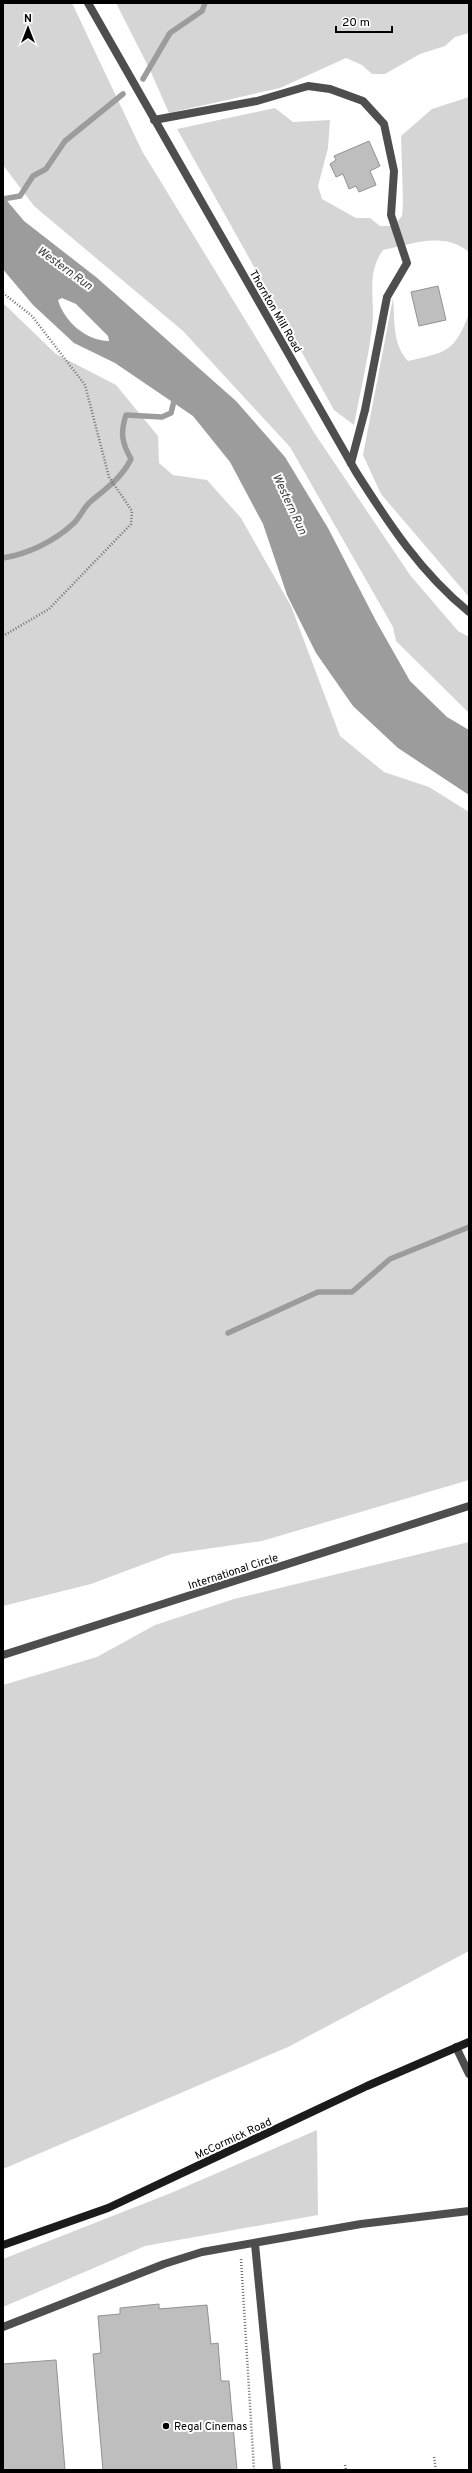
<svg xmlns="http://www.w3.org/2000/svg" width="472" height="2473" font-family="Overpass,sans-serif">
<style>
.green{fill:#d5d5d5}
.water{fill:#9c9c9c;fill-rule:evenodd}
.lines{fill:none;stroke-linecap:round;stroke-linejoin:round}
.stream{stroke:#9c9c9c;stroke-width:5.5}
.building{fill:#bebebe;stroke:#929292}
.path{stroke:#707070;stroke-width:2.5;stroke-dasharray:1 2;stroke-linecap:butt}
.lane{stroke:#4e4e4e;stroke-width:8}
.street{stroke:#4e4e4e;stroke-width:8}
.secondary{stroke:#1b1b1b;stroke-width:8}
.poi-dot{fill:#000;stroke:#fff;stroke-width:1.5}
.labels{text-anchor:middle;stroke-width:4;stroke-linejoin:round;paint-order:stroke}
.street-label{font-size:11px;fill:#000;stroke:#fff}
.poi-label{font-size:11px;fill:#000;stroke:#fff;text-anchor:start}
.water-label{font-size:12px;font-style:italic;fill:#3d3d3d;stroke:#fff}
</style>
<rect width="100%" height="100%" fill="#fff"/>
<!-- green -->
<path class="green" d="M3,3H72L142,151L315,434L410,575L458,631L469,637V713L396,641L393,627L290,447L183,331L34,206L3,165Z
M116,3H469V33L455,37L445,46L420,54L385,74H372L362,65L346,58L280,88L169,113L150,70Z
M469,97V252C443,231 413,244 383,250C365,275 376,300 372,328C368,360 360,393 354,425L334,410L177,129L275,108L293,122L330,120L328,148L318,186L322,199L356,218H370L380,226H393L402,216L403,202L401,136L432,109Z
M393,298C395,320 392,344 408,361C446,352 454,353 469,314V597L381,494L363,455Z
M3,303L56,354L116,385L158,436L159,463L173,475L207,480L241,518L291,606L340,736L384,772L429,787L469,812V1480L262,1541L171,1554L91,1584L3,1606Z
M469,1542V1951L288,2047L3,2169V1685L97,1657L155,1625L234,1599Z
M317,2130L318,2215L145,2246L3,2307V2259L171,2193Z"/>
<!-- water -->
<path class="water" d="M3,196L24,221L96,277L236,401L285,457L328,528L376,621L410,681L447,717L469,730V795L398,748L353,706L316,653L287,595L263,524L230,462L193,416L115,363L74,343L33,305L6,273L3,269ZM62,298L76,304L108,336L109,341C86,341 64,321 58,300Z"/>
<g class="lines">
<!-- stream -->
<path class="stream" d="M143,79L170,33L202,11L205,3
M3,199L20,196L33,176L46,169L65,141L123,94
M3,558C28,554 55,541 74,523C80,517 83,509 89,503C104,490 122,478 131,459C122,443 120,433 126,415L162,417L171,413L175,397
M228,1333L318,1292H352L390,1259L469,1227"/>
</g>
<!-- building -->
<path class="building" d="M369,141L380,166L370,171L376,185L359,192L356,186L349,189L343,174L336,177L330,164L336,160L334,156Z
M438,286L446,320L419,326L411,292Z
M159,2304V2309L207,2305L211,2344L218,2343L221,2381H229L237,2470H103L93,2354L101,2353L98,2316L120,2314V2308Z
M56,2360L65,2470H3V2364Z"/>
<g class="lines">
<!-- path -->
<path class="path" d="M3,293L32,316L85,385L109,477L132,511L131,524L49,609L3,636
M241,2259L254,2470
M434,2457L436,2470
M345,2465L346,2470"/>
<!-- lane -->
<path class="lane" d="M154,120L257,101L308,86L330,89L363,101L384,124L394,171L391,215L407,263L387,297L365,410L351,463
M456,2047L469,2074
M255,2244L277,2470
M3,2327L164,2264L202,2252L361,2224L469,2211"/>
<!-- street -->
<path class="street" d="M88,3L356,472C389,524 421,573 469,612
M3,1655L469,1506"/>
<!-- secondary -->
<path class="secondary" d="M3,2245L108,2208L367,2086L469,2042"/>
</g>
<!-- markers -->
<circle class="poi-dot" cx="166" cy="2426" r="4"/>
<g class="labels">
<!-- street labels -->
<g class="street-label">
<text transform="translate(276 311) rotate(60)" y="4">Thornton Mill Road</text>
<text transform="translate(233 1571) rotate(-18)" y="4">International Circle</text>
<text transform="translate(233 2138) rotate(-25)" y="4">McCormick Road</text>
</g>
<!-- poi labels -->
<g class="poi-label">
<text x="174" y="2430">Regal Cinemas</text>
</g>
<!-- water labels -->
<g class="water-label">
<text transform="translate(65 268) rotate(36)" y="4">Western Run</text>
<text transform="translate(290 504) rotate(65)" y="4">Western Run</text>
</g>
</g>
<!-- border -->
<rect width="472" height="2473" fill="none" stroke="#000000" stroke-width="8"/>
<!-- north arrow -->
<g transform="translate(28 28)" stroke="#ffffff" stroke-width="3" paint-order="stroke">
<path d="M0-3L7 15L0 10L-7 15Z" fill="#000000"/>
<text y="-6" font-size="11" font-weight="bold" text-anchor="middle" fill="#000000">N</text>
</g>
<!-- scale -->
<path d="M336 26v6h56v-6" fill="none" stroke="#000000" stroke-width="2"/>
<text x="342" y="26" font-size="12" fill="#000000" stroke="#ffffff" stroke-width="3" paint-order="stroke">20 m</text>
</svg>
